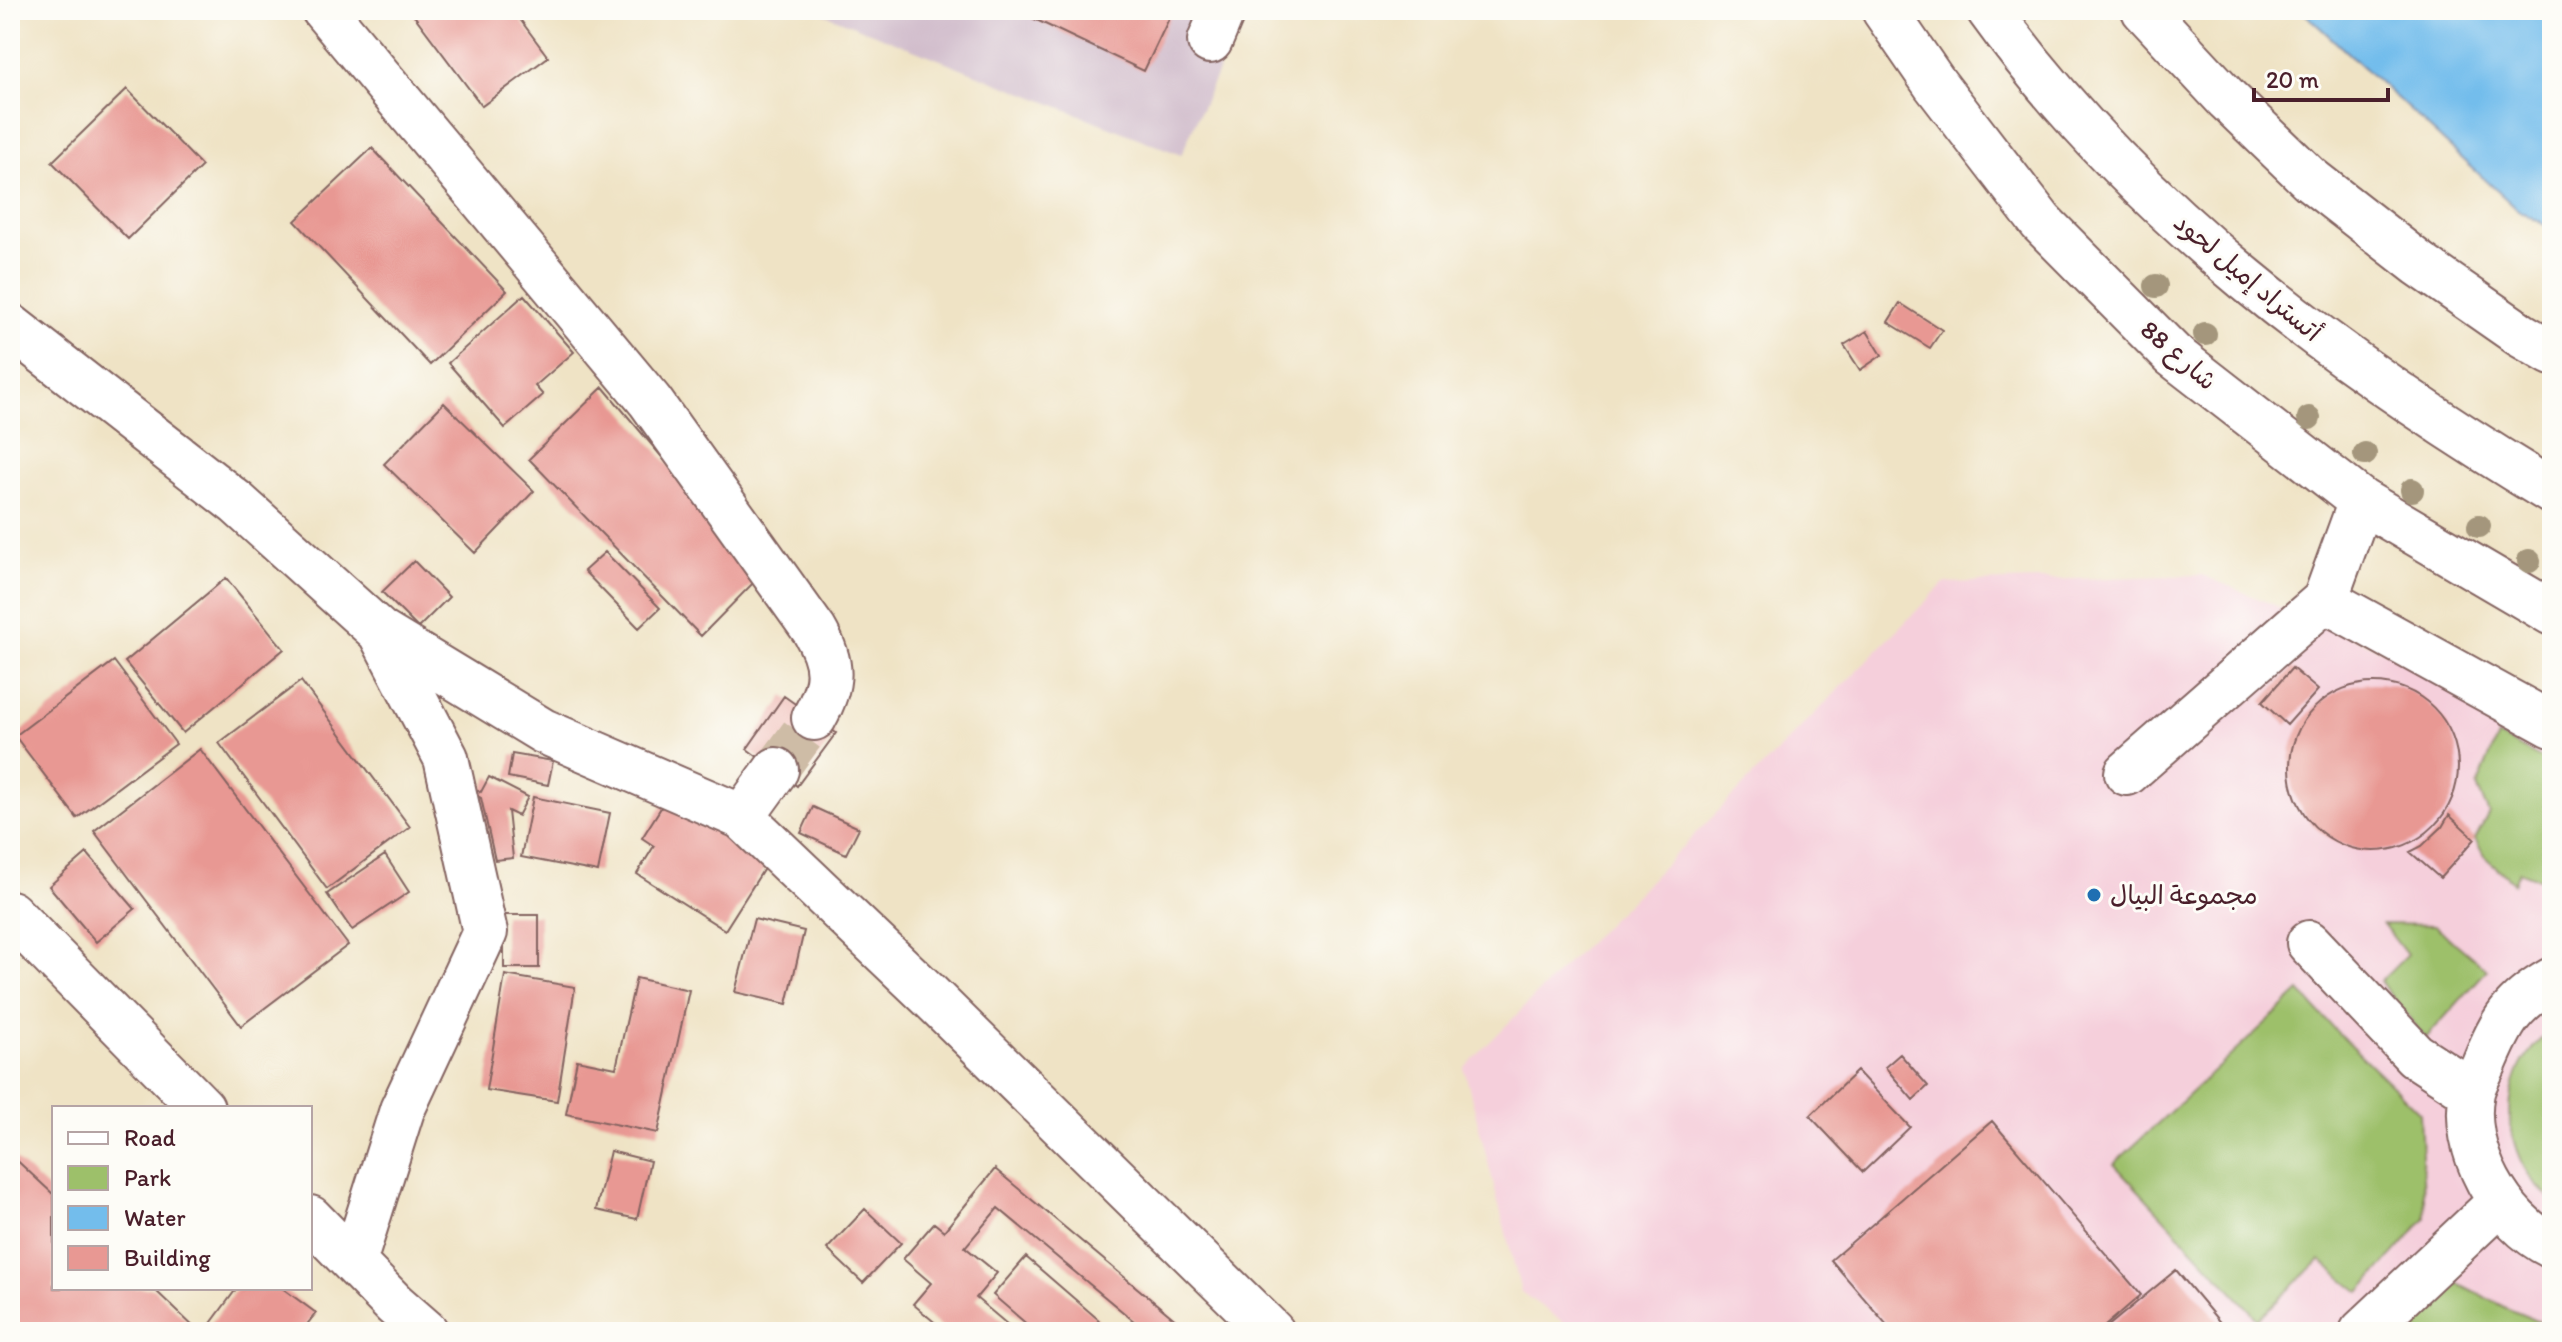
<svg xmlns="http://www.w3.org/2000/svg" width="2562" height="1342" font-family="Itim,'Playpen Sans Arabic',sans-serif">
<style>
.built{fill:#f5cfdb}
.industrial{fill:#d1bdcc}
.green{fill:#9dc06a;stroke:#74704a;stroke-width:2}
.water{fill:#73bdec;stroke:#5e6e8c;stroke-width:2}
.building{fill:#e89893}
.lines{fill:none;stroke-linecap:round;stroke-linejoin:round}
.minor-tunnel{stroke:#cebca6;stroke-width:44;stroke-dasharray:44 22;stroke-linecap:butt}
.minor-casing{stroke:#846461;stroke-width:48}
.highway-casing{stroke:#846461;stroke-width:48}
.minor{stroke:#fff;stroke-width:44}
.highway{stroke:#fff;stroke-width:44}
.tree{fill:#a4967c}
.poi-dot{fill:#1f6fb2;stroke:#fdfcf7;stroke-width:3}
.labels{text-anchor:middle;stroke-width:6;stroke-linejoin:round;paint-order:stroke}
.street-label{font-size:26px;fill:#4a1f2b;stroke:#fdfcf7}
.poi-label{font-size:26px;fill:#4a1f2b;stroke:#fdfcf7;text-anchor:start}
</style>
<rect width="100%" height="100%" fill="#fdfcf7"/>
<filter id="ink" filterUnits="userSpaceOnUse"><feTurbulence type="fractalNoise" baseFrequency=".0125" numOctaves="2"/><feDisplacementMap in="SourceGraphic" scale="16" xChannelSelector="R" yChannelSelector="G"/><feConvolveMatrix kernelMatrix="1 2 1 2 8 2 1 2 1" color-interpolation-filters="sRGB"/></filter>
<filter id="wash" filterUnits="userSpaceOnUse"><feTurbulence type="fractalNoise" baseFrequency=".006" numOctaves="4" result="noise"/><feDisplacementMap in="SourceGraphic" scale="32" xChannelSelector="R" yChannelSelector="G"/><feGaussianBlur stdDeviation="1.8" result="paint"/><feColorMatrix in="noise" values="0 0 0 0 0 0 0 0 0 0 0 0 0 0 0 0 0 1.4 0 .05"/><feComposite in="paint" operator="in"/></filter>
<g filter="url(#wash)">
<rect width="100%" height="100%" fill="#efe3c5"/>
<!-- built -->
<path class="built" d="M2202,575L2552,721V1332H1577L1521,1292L1464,1068L1944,583Z"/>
<!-- industrial -->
<path class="industrial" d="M814,10H1245L1181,155Z"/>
<!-- green -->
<path class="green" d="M2498,736L2552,764V873L2545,881L2519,871L2514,883L2484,856L2475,839L2489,813L2477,787Z
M2383,924L2434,925L2487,970L2426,1038L2380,982L2407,955Z
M2300,991L2333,1028L2420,1113L2425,1219L2360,1292L2320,1260L2258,1319L2114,1164Z
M2552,1028V1200C2514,1169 2500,1118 2518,1072C2525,1054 2539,1041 2552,1028Z
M2446,1277L2506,1308L2552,1327V1332H2415L2400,1317Z"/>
<!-- water -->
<path class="water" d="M2301,10H2552V229L2518,210Z"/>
<g id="blocks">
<!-- building -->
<path class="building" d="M410,10H513L548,57L482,106Z
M1031,10H1173L1144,71L1028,16Z
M127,89L202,166L128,239L52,162Z
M372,148L507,291L430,365L295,221Z
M524,295L574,352L535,386L543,395L505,428L448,363Z
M1900,303L1942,330L1930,348L1888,322Z
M1867,331L1882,355L1860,370L1844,345Z
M603,387L761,575L701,636L529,459Z
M444,403L534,491L475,553L384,464Z
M605,552L660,608L639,628L584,571Z
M414,561L449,597L418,628L382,592Z
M226,578L284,649L183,733L125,662Z
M114,661L176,744L77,818L15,736Z
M2292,668L2318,690L2287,725L2262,702Z
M301,681L410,827L327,889L219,743Z
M2290 767a84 84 0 1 1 168 0a84 84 0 1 1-168 0Z
M784,696L836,733L797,786L747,749Z
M200,749L348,945L241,1026L94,831Z
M512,754L553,761L548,785L508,777Z
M489,777L528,797L518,816L508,811L513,858L495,860L481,798L473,794L475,789L481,792Z
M669,795L770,859L725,930L637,874L654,846L642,838Z
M533,797L610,813L598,872L521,857Z
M813,807L859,828L846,854L801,833Z
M2449,815L2475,839L2440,878L2410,852L2422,846L2442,827Z
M87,853L135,909L96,942L49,886Z
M385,855L409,892L352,930L327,894Z
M504,915H539V968H504Z
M754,919L804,931L787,1004L735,992Z
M505,975L575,987L557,1101L486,1090Z
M636,978L689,990L658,1133L566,1114L577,1060L616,1068Z
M1900,1054L1928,1086L1913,1100L1885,1067Z
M1857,1071L1910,1127L1863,1172L1810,1116Z
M1992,1121L2141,1295L2098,1332H1893L1831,1260Z
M610,1151L650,1161L637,1219L596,1210Z
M10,1154L54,1195V1288H153L199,1332H10Z
M995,1169L1190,1332H1147L998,1208L965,1247L997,1273L976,1298L1014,1330L1012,1332H946L913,1304L931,1283L903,1259L934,1223L944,1231Z
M865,1209L901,1243L863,1283L827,1249Z
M1026,1257L1099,1320L1089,1332H1024L1029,1326L993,1295Z
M2176,1270L2228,1332H2101Z
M237,1288H282L316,1313L301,1332H217L209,1326Z"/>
</g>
</g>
<g filter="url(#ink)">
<use href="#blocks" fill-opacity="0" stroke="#846461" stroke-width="2"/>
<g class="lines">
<!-- minor-tunnel -->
<path class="minor-tunnel" d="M776,770L814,718"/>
<!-- minor casing -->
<g class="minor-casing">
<path id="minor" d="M324,10L650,401L814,630C834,664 833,684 814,718
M1884,10L1935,84L2041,222L2173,355L2361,501L2552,613
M1210,41L1223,10
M10,326L237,503L380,632L543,731L742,817L929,995L1272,1332
M2361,501L2325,600L2552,725
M2127,773L2325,600
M742,817L776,770
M10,913L202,1108
M2309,943L2415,1055L2472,1092
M2552,980C2511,1004 2502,1021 2484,1064C2480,1073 2474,1083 2472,1092C2460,1149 2501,1222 2552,1246
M310,1218L394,1304L426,1332
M354,1262L402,1110L485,932L446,758L380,632
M2362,1332L2500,1202"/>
</g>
<!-- highway casing -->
<g class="highway-casing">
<path id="highway" d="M1989,10C2135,213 2340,364 2552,492
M2144,10L2227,99L2310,179L2419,264L2521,335L2552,353"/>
</g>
<!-- minor -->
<use href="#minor" class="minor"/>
<!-- highway -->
<use href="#highway" class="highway"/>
</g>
<!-- trees -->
<g class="tree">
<circle cx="2156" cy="286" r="12"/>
<circle cx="2205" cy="334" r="12"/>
<circle cx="2309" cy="418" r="12"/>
<circle cx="2365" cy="454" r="12"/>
<circle cx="2412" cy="490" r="12"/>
<circle cx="2479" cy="526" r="12"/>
<circle cx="2529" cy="561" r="12"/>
</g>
</g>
<!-- markers -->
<circle class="poi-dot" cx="2094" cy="895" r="8"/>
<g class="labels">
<!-- street labels -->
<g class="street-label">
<text transform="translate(2248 277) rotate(40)" y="9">أتستراد إميل لحود</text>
<text transform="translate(2179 355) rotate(41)" y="9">شارع 88</text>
</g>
<!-- poi labels -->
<g class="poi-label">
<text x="2110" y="904">مجموعة البيال</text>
</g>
</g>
<!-- margin -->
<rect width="2562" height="1342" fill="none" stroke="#fdfcf7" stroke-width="40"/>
<!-- legend -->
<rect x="52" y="1106" width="260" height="184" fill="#fdfcf7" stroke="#b5a4a5" stroke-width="2"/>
<rect x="68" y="1132" width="40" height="12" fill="#ffffff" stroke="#b5a4a5" stroke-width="2"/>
<text x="124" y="1146" font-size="24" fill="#4a1f2b">Road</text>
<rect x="68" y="1166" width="40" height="24" fill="#9dc06a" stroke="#b5a4a5" stroke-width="2"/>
<text x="124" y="1186" font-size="24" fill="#4a1f2b">Park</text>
<rect x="68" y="1206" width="40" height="24" fill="#73bdec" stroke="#b5a4a5" stroke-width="2"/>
<text x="124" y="1226" font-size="24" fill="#4a1f2b">Water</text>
<rect x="68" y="1246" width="40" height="24" fill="#e89893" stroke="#b5a4a5" stroke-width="2"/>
<text x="124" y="1266" font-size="24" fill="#4a1f2b">Building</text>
<!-- scale -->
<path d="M2254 88v12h134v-12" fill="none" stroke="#4a1f2b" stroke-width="4"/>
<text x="2266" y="88" font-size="24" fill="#4a1f2b" stroke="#fdfcf7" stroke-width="6" paint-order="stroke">20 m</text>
</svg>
